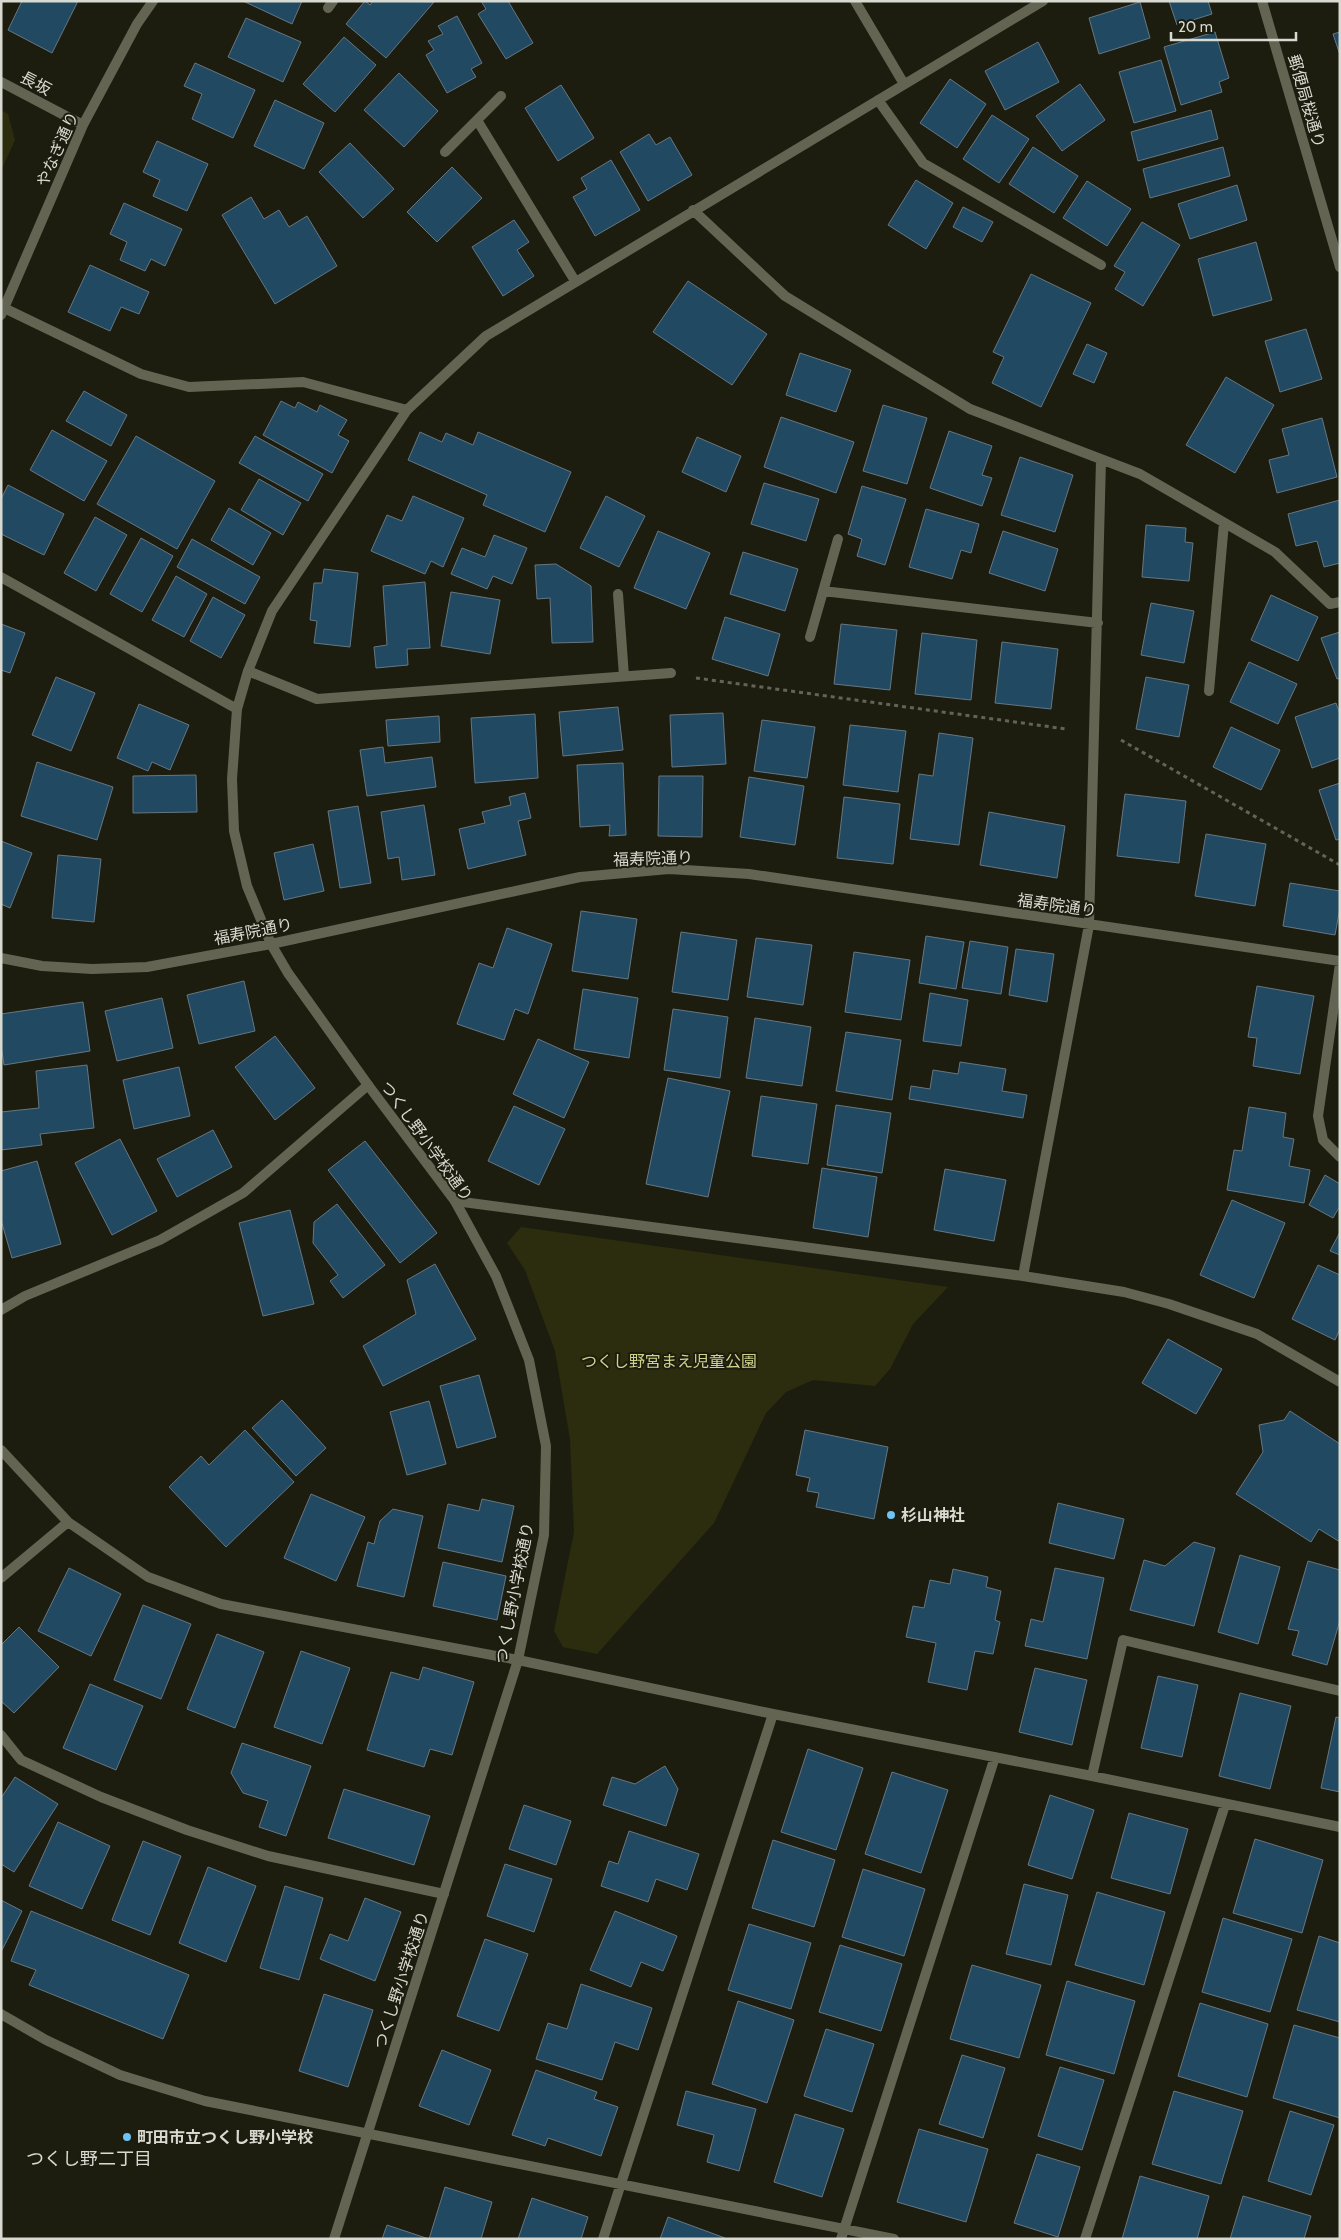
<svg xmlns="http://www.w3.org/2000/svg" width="1341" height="2240" font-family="Cabin,'Noto Sans JP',sans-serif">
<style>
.green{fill:#2c2d0e}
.building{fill:#214a62;stroke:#667681}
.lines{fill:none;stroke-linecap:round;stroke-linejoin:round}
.path{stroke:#636457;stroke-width:3;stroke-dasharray:4 4;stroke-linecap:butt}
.minor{stroke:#636452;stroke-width:10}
.tertiary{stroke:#636452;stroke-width:10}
.poi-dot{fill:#6fc2f4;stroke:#1d1d0f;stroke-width:2}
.labels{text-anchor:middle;stroke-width:4;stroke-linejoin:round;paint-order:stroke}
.street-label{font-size:16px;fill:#d8d9d0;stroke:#1d1d0f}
.park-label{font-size:16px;fill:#d0d28c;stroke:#1d1d0f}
.poi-label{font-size:16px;font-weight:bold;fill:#d8d9d0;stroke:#1d1d0f;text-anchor:start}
.neighbourhood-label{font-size:18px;fill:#d8d9d0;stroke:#1d1d0f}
</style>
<rect width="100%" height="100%" fill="#1d1d0f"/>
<!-- green -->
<path class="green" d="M1,110L8,114L15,140L1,171Z
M521,1227L948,1287L913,1324L890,1369L875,1386L813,1380L786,1392L766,1413L714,1523L597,1654L563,1647L554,1631L574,1532L570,1439L555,1351L525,1270L507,1243Z"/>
<!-- building -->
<path class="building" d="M22,1H78L52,53L8,30Z
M243,1H302L292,24Z
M365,1L370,5L373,1L434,2L386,58L346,24Z
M481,1H508L533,43L506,59L478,14L486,9Z
M1169,1H1208L1212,14L1177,25Z
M1140,2L1150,38L1099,54L1089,18Z
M457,16L482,63L471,69L476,77L447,93L426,55L434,50L428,41L443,34L438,26Z
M246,18L301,42L283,82L228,57Z
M1215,32L1229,78L1219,82L1222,92L1181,105L1164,47Z
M1340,32V55L1333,34Z
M344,37L376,65L335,112L303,84Z
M1038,42L1059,82L1005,110L985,71Z
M1161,60L1176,111L1134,123L1119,72Z
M195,63L255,90L233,138L192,119L202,94L184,86Z
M399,73L438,111L404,147L364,110Z
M950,79L986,104L957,148L920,123Z
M1080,84L1105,120L1062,151L1036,116Z
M561,85L594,138L558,161L525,108Z
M275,100L324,123L304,169L254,146Z
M1211,110L1218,139L1138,161L1131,132Z
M992,115L1029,139L999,183L963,159Z
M649,134L656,145L670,137L692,175L648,201L620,152Z
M157,141L208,164L187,211L153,196L160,180L143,172Z
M350,143L394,189L363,218L319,172Z
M1033,147L1078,176L1054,213L1009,184Z
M1223,147L1230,176L1150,198L1143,169Z
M611,160L640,210L595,236L573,197L587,189L581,178Z
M452,167L482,198L437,242L407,212Z
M916,180L953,203L926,249L888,225Z
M1087,181L1131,209L1107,246L1063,218Z
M1237,185L1247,220L1190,239L1178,204Z
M251,197L264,219L279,210L289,227L307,216L337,266L275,304L222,215Z
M124,203L182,229L165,266L151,259L145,271L120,260L127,242L110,234Z
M963,207L993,222L982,242L953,227Z
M514,220L529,242L517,250L534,276L503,296L472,247Z
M1142,222L1180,245L1143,306L1115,289L1125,272L1114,266Z
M1256,242L1272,300L1213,316L1198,259Z
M90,265L149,292L139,314L121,307L110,331L68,312Z
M1031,274L1091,303L1041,407L992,383L1004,357L993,352Z
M688,281L767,334L732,385L653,332Z
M1306,329L1322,379L1280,392L1265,341Z
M1087,344L1107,353L1094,383L1073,374Z
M800,353L851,370L836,412L786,395Z
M1226,377L1274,405L1235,473L1186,445Z
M84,391L127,415L111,446L66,421Z
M281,401L295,408L298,402L317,412L320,405L347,420L338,435L349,441L332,473L263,435Z
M883,405L927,418L907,484L863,471Z
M781,417L854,442L836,493L764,467Z
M1322,418L1337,477L1277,493L1269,460L1289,455L1282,429Z
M52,430L107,461L84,501L30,470Z
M949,431L992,446L982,475L992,478L982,506L930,488Z
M420,432L442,442L446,433L473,445L478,432L571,472L545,532L483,505L487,495L408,460Z
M136,436L215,481L177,549L97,504Z
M255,436L323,474L308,501L239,463Z
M697,437L741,456L726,492L682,472Z
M1020,457L1073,475L1055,532L1001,515Z
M259,479L301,503L283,535L241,510Z
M764,483L819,499L806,541L751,524Z
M8,485L64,514L44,555L1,534V499Z
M862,486L906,499L885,565L857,556L862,539L848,534Z
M413,496L464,518L443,567L431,561L425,574L371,551L387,515L402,521Z
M606,496L645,516L619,567L580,548Z
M1340,500V563L1324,567L1317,541L1296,546L1288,514Z
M229,508L271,533L253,565L211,540Z
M926,509L979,524L971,553L961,550L952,579L909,567Z
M95,517L127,535L96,591L64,573Z
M1146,525L1186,528L1185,542L1193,543L1189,581L1142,577Z
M658,531L710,553L686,609L634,588Z
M1003,531L1058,549L1045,591L989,573Z
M494,535L527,548L512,584L493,576L487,589L451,574L462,548L485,557Z
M141,538L173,556L142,612L110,594Z
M192,539L260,577L245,604L177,567Z
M743,552L798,569L785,611L730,594Z
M556,564L591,586L593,642L552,643L550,598L537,599L535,565Z
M324,569L358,573L350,647L314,643L317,621L310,620L314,583H322Z
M176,576L207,594L184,637L152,620Z
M425,582L430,648L407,649L408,665L376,668L374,647L387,645L383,586Z
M451,592L500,600L490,654L441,646Z
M1271,595L1318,617L1298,661L1251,640Z
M213,597L245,615L221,658L190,641Z
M1151,603L1194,611L1184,663L1141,655Z
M725,617L780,634L768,676L712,659Z
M1,624L25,633L10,673L1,670Z
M841,624L897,630L890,690L834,684Z
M1340,632V678L1337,679L1321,638Z
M922,633L977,640L971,700L915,694Z
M1002,642L1058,649L1051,709L995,703Z
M1249,662L1297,684L1278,724L1230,702Z
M56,677L95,693L71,751L32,735Z
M1146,677L1189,685L1179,737L1136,729Z
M1336,703L1340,714V758L1312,768L1295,717Z
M139,704L189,725L170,770L152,762L148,771L117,758Z
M618,707L623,750L563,756L559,712Z
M723,713L726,764L672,767L670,715Z
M535,714L538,778L475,783L471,718Z
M439,716L440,742L388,746L386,720Z
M762,720L815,727L807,778L754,771Z
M850,725L906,731L898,792L843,785Z
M1231,727L1280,750L1261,790L1213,767Z
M939,733L973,738L959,845L910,839L919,774L933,776Z
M383,747L385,763L432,757L436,787L367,796L360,750Z
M37,762L113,787L97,840L21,816Z
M623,763L626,835L609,836L610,825L580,827L577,765Z
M196,775L197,812L133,813V776Z
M659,776H703L702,837L658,836Z
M749,777L804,786L795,845L740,837Z
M1340,783V839L1336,840L1319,790Z
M525,793L531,818L518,821L526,855L468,869L459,829L485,823L482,812L511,805L509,797Z
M1125,794L1186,801L1179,863L1117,856Z
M844,797L900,804L893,864L837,858Z
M424,805L435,875L402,880L399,857L388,859L381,812Z
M358,806L371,883L340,888L328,811Z
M989,812L1065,826L1057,878L980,865Z
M1206,834L1266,844L1255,906L1195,896Z
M1,841L32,853L10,908L1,904Z
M313,844L324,891L284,900L274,853Z
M58,855L101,859L94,922L52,918Z
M1290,883L1340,891V908L1335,935L1283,926Z
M581,911L637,919L628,979L572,971Z
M507,928L552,944L528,1014L515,1009L504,1040L457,1024L479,963L493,968Z
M681,932L737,940L728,1000L672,992Z
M926,936L964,942L956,989L919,983Z
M756,938L812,945L803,1005L747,997Z
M970,941L1008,947L1001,994L962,988Z
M1016,949L1054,954L1047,1002L1009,995Z
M854,952L910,960L901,1020L845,1012Z
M244,981L255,1031L199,1044L187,995Z
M1257,986L1314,996L1300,1074L1253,1066L1257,1038L1248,1037Z
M583,989L638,998L629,1058L574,1049Z
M930,993L968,1000L961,1046L923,1041Z
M162,998L173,1048L117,1061L105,1011Z
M83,1002L90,1051L4,1065L1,1045V1014Z
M673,1009L728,1017L720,1078L664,1070Z
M755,1018L811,1027L802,1086L746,1078Z
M846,1032L901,1040L892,1100L836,1091Z
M275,1036L315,1088L275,1120L235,1067Z
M538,1039L589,1062L564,1118L513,1094Z
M960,1062L1006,1069L1002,1091L1027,1095L1023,1118L909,1099L911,1086L930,1089L933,1070L958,1074Z
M87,1065L94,1128L40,1134L42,1145L1,1150V1112L39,1108L36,1071Z
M179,1067L190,1116L134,1129L123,1080Z
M668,1078L730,1091L708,1197L646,1184Z
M761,1096L817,1104L808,1164L752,1156Z
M836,1105L891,1113L882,1173L827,1165Z
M514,1106L565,1129L539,1185L488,1161Z
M1249,1107L1286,1113L1283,1137L1294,1139L1289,1166L1310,1170L1304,1203L1227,1190L1234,1150L1242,1151Z
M213,1130L232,1167L177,1197L157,1159Z
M120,1139L157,1211L112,1235L75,1163Z
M365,1141L437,1233L400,1263L328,1170Z
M37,1161L61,1244L12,1258L1,1220V1171Z
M822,1168L877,1177L868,1237L813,1228Z
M945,1169L1006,1180L994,1241L934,1230Z
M1325,1175L1340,1184V1206L1333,1218L1309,1205Z
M1232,1200L1285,1223L1254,1298L1200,1275Z
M337,1204L385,1265L343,1298L330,1281L338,1275L313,1243L314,1222Z
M290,1210L314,1304L263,1316L239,1223Z
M1340,1232V1255L1330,1251Z
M435,1264L476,1339L383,1386L363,1346L416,1314L407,1280Z
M1318,1265L1340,1275V1329L1335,1340L1292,1319Z
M1168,1339L1222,1369L1196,1414L1142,1383Z
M479,1375L496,1437L457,1448L440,1386Z
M282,1400L326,1448L296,1476L252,1428Z
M429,1401L446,1464L407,1475L390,1412Z
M1290,1411L1340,1444V1542L1319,1529L1311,1542L1236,1494L1263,1452L1259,1425L1284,1420Z
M245,1430L294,1482L226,1547L169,1487L201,1456L209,1465Z
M805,1430L888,1447L874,1519L816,1507L819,1493L807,1491L810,1478L796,1475Z
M311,1494L365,1517L336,1581L284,1558Z
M482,1499L514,1506L502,1562L438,1548L448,1504L479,1511Z
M1058,1503L1124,1519L1114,1559L1049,1543Z
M393,1509L423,1516L404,1597L357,1586L368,1542L374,1544L380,1521Z
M1194,1542L1215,1548L1194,1626L1130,1610L1144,1560L1165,1566Z
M1240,1555L1280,1567L1258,1644L1218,1632Z
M1308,1561L1340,1570V1620L1327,1665L1292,1655L1299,1631L1288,1629Z
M443,1562L506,1576L497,1620L433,1606Z
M69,1568L121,1594L91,1656L38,1631Z
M1055,1568L1104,1578L1087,1659L1025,1646L1031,1619L1043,1622Z
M953,1569L988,1577L986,1587L1001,1591L995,1620L1000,1622L993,1654L975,1651L967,1690L928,1682L936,1643L906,1637L913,1606L924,1608L930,1580L950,1584Z
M143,1605L191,1624L161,1699L114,1680Z
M19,1627L59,1667L14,1713L1,1701V1645Z
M217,1634L264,1652L235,1728L187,1709Z
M301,1651L350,1668L322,1744L274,1727Z
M423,1667L474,1682L452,1755L430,1749L424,1767L367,1750L391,1672L419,1680Z
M1035,1668L1087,1680L1072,1745L1019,1732Z
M1158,1676L1198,1685L1182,1757L1141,1748Z
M90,1684L143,1706L116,1770L63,1748Z
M1240,1693L1291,1706L1270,1789L1219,1776Z
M1336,1717L1340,1718V1792L1321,1788Z
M242,1743L311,1766L286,1836L259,1827L268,1801L243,1793L231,1773Z
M808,1749L863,1768L836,1850L781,1832Z
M665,1766L678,1789L666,1826L603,1805L612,1777L635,1784Z
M892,1772L948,1790L921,1873L865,1854Z
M15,1777L58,1804L14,1872L1,1864V1798Z
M344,1789L430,1816L414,1865L328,1838Z
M1050,1795L1094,1810L1072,1879L1028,1865Z
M524,1805L571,1821L556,1865L509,1849Z
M1129,1813L1188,1829L1170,1894L1111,1878Z
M58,1822L110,1846L82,1909L29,1886Z
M629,1831L699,1854L687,1890L656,1879L648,1902L601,1886L609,1861L618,1864Z
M1255,1839L1323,1860L1302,1933L1233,1913Z
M773,1840L835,1860L814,1927L752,1908Z
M143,1841L181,1856L150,1935L112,1920Z
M505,1864L552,1879L534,1932L487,1916Z
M208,1867L256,1886L226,1962L179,1943Z
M863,1869L925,1889L904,1956L842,1937Z
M1024,1884L1068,1895L1051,1965L1006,1954Z
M285,1886L323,1898L299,1980L260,1968Z
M1097,1892L1165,1912L1144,1985L1075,1965Z
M365,1898L401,1912L375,1981L320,1959L330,1934L348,1941Z
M1,1900L22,1911L1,1952Z
M31,1911L189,1975L163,2039L29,1985L36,1970L11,1961Z
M615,1911L677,1936L663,1971L641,1962L631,1987L590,1970Z
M1223,1918L1292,1939L1270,2012L1202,1992Z
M749,1924L811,1943L791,2009L728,1990Z
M1319,1936L1340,1943V2022L1297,2010Z
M485,1939L528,1954L499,2031L457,2016Z
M840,1945L902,1964L881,2031L819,2012Z
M972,1965L1041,1985L1019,2058L950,2039Z
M1067,1981L1135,2001L1114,2074L1046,2055Z
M581,1984L652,2008L638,2050L615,2042L602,2080L536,2059L548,2023L567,2029Z
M324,1994L373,2010L348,2087L299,2071Z
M738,2001L794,2020L767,2103L712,2084Z
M1200,2003L1268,2024L1247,2097L1178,2076Z
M1294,2025L1340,2038V2118L1273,2098Z
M826,2029L874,2044L852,2112L804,2096Z
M442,2050L491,2070L469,2125L419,2106Z
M962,2055L1005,2068L983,2138L939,2124Z
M1060,2067L1104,2080L1082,2150L1038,2136Z
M536,2070L597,2092L594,2099L618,2107L601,2156L548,2138L545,2146L512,2135Z
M686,2091L756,2109L739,2171L707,2162L714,2135L677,2125Z
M1174,2091L1243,2111L1221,2184L1152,2164Z
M1290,2111L1334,2125L1311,2195L1268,2181Z
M795,2114L844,2129L822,2197L774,2182Z
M919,2129L988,2149L966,2222L897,2202Z
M1037,2154L1080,2167L1058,2237L1014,2223Z
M1140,2176L1209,2196L1197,2239H1122Z
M445,2187L492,2202L481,2239H382L387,2225L429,2239Z
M1243,2196L1311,2216L1304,2239H1230Z
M532,2198L588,2217L581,2239H518Z
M668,2217L725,2238V2239H660Z"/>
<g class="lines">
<!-- path -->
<path class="path" d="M696,678L1066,729
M1121,740L1340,865"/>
<!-- minor -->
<path class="minor" d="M855,1L904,84
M328,8L333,1
M878,100L923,163L1101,265
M477,120L575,281
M445,152L501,96
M693,210L785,296L970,409L1140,474L1275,552L1330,604L1340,602
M4,308L141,374L189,387L303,382L407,410
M1,577L237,709
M823,591L1098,623
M618,594L624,676
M810,637L838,539
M248,671L317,699L671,673
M1209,691L1224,523
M271,944L247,886L234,831L232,779L237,709L248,671L272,611L407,410L486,336L1043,1
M1,958L42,966L92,969L147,967L271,944L580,877L669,869L749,874L1340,961
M1340,964L1318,1116L1323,1140L1340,1157
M455,1201L1023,1276L1124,1292L1169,1304L1257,1334L1340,1382
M1023,1276L1089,925L1101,460
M1,1310L25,1296L160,1240L243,1193L368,1085
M1,1450L68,1522L148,1577L221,1604L518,1660L773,1714L1092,1776L1340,1827
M1,1578L68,1522
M1,1735L21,1760L101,1797L187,1830L268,1856L444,1894
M1092,1776L1123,1640L1340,1691
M1,2014L46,2040L120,2075L205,2101L894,2239
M603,2239L773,1714
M841,2239L995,1757
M1085,2239L1225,1805"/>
<!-- tertiary -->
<path class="tertiary" d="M1262,1L1340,267
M1,82L83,125
M1,315L83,125L137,24L153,1
M271,944L288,973L368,1085L455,1201L496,1276L529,1360L546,1446L544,1535L518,1660L334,2239"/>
</g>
<!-- markers -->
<g class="poi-dot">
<circle cx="891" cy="1515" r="5"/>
<circle cx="127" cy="2137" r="5"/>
</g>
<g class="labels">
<!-- street labels -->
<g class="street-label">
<text transform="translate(36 83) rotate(28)" y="6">長坂</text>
<text transform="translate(1307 101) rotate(74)" y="6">郵便局桜通り</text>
<text transform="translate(57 149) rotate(-66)" y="6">やなぎ通り</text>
<text transform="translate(653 858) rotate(-2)" y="6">福寿院通り</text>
<text transform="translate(1057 905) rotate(8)" y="6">福寿院通り</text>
<text transform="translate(253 931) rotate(-11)" y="6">福寿院通り</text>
<text transform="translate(427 1141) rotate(54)" y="6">つくし野小学校通り</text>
<text transform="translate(514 1593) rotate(-79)" y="6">つくし野小学校通り</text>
<text transform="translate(401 1980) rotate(-72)" y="6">つくし野小学校通り</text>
</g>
<!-- park labels -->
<g class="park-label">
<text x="669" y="1367">つくし野宮まえ児童公園</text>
</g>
<!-- poi labels -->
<g class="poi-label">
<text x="901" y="1521">杉山神社</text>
<text x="137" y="2143">町田市立つくし野小学校</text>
</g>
<!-- neighbourhood labels -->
<g class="neighbourhood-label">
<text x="89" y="2165">つくし野二丁目</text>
</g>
</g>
<!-- border -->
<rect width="1341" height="2240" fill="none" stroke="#d8d9d0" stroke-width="5"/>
<!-- scale -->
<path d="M1171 32v8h125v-8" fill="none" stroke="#d8d9d0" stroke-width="2.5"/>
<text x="1178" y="32" font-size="15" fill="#d8d9d0" stroke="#1d1d0f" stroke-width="4" paint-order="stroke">20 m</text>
</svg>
